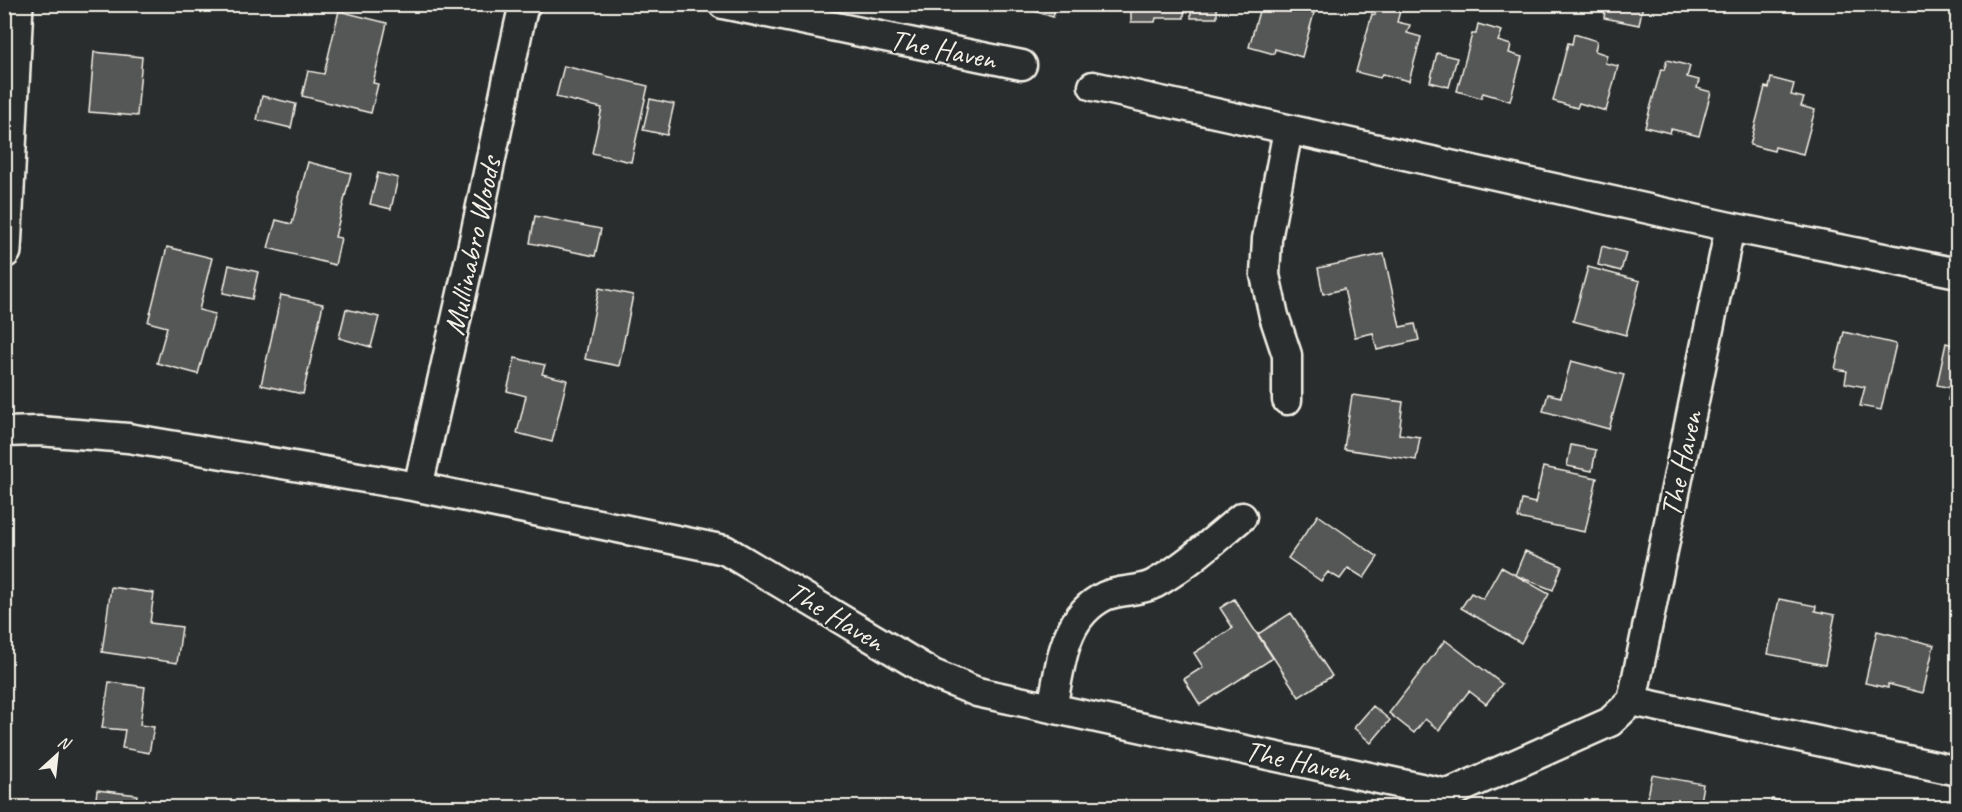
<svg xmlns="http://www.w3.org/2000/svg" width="1962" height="812" font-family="Caveat,sans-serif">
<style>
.building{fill:#555756;stroke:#f4f1e8;stroke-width:1.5}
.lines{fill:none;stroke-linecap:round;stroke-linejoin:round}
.street-casing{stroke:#f4f1e8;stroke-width:33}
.secondary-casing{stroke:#f4f1e8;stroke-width:38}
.street{stroke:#2a2d2e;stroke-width:28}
.secondary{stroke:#2a2d2e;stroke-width:33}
.labels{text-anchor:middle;stroke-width:4.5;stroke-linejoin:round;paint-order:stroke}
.street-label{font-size:30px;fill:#f4f1e8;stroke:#2a2d2e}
</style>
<rect width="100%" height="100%" fill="#2a2d2e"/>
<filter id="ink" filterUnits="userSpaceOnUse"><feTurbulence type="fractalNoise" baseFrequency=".0167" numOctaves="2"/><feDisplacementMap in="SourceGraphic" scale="12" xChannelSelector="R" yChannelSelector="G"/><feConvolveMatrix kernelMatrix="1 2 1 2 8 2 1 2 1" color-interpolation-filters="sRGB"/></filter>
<g filter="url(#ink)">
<!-- building -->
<path class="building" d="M1006,4H1026L1023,11Z
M1036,4H1057L1053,17L1034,11Z
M1131,4H1185L1184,18H1156L1155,22H1131Z
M1191,4H1217V18H1191Z
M1261,4H1302L1301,9L1314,13L1302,57L1275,49L1274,54L1249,47Z
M1606,4H1643L1639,25L1604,18Z
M1377,5L1400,11L1397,22L1410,25L1407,33L1421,37L1409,81L1382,74L1380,78L1356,72L1372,14L1375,15Z
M339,11L387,23L373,83L378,84L371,113L302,96L308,71L324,74Z
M1478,24L1502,31L1498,41L1511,45L1509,53L1522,57L1510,101L1483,93L1481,98L1457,91L1472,34H1476Z
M1574,34L1597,41L1595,51L1607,55L1605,63L1618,66L1606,111L1579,103L1577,108L1553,101L1568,43L1572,44Z
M94,52L142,57L137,116L89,112Z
M1437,53L1457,58L1449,87L1430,82Z
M1667,60L1690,66L1687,77L1699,80L1697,88L1711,92L1699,136L1671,129L1670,133L1645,127L1661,69L1664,70Z
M564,66L648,86L631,162L592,153L602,108L556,97Z
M1771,78L1794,84L1791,95L1804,98L1801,106L1815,110L1803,154L1775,147L1774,151L1750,145L1765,87L1769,88Z
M262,96L296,104L291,128L257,120Z
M650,99L674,104L667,135L643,130Z
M308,162L351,173L335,237L341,238L335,265L268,248L276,220L292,224Z
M378,173L398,178L391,209L370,204Z
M535,216L601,229L595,256L530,243Z
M1602,246L1626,253L1621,271L1598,265Z
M167,247L212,258L199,310L215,314L198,374L157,363L167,327L148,322Z
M1384,254L1400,327L1415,324L1419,340L1377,350L1373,333L1355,337L1344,289L1323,294L1318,268Z
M229,265L258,272L252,299L223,293Z
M1588,267L1640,281L1626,335L1573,321Z
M599,288L633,295L619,366L585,359Z
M281,295L323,304L303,394L261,385Z
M346,309L379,317L371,347L339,338Z
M1844,332L1896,344L1881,410L1860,406L1865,387L1845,383L1847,371L1835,369Z
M1946,343L1958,346V402L1948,400L1951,388L1937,385Z
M515,358L545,365L542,374L567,380L552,442L517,433L526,396L507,391Z
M1571,361L1624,375L1609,429L1543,411L1548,394L1561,397Z
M1352,395L1403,402L1399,434L1420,437L1416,460L1344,449Z
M1571,445L1596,450L1592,471L1567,466Z
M1543,467L1597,478L1585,532L1518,518L1522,500L1535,503Z
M1318,515L1378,557L1364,578L1348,568L1340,579L1328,572L1321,581L1288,558Z
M1525,551L1562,566L1553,590L1515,575Z
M1501,567L1549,594L1521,643L1461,608L1471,593L1483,599Z
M111,587L154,593L150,623L182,627L177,663L102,652Z
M1234,599L1273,658L1200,705L1184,679L1203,667L1194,653L1233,628L1220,608Z
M1779,599L1816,606L1815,611L1835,615L1825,665L1768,654Z
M1291,613L1332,676L1299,697L1258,634Z
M1877,631L1934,645L1923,693L1888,684V688L1865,683Z
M1445,640L1502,684L1486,704L1469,691L1439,730L1425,719L1414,733L1389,713Z
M109,682L145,687L140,725L154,727L149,753L122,748L125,730L102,728Z
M1373,706L1390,720L1371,743L1354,728Z
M1652,775L1703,784L1699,808H1646Z
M97,790L137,795L135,808H95Z
M1772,799L1808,808H1770Z"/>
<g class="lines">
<!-- street casing -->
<g class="street-casing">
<path id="street" d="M723,4L1022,65
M1093,86L1730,227L1958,273
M1287,400V355L1274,316L1265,275L1267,239L1288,130
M4,432L39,431L128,438L418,487L725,550L933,674L977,692L1448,794L1610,722L1632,701L1730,227
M418,487L472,249L518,30L523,8L526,4
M1632,701L1958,771
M1052,708C1061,666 1062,617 1105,596C1120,589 1139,592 1154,584C1186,566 1214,540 1242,517"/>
</g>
<!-- secondary casing -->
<g class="secondary-casing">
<path id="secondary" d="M4,251L16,4"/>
</g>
<!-- street -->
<use href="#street" class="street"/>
<!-- secondary -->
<use href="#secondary" class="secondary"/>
</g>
</g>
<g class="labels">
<!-- street labels -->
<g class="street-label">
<text transform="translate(943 49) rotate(11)" y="10">The Haven</text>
<text transform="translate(472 246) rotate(-78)" y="10">Mullinabro Woods</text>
<text transform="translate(1681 464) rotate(-78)" y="10">The Haven</text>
<text transform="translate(836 616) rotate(31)" y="10">The Haven</text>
<text transform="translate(1298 761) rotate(12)" y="10">The Haven</text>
</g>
</g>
<!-- margin -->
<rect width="1962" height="812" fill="none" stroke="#2a2d2e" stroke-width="24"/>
<rect x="12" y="12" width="1938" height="788" fill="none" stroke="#f4f1e8" stroke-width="2" filter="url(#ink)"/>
<!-- north arrow -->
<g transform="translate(57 755) rotate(27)" stroke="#2a2d2e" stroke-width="4.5" paint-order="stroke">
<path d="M0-4.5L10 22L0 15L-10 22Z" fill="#f4f1e8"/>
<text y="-9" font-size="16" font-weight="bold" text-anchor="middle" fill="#f4f1e8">N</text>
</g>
</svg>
